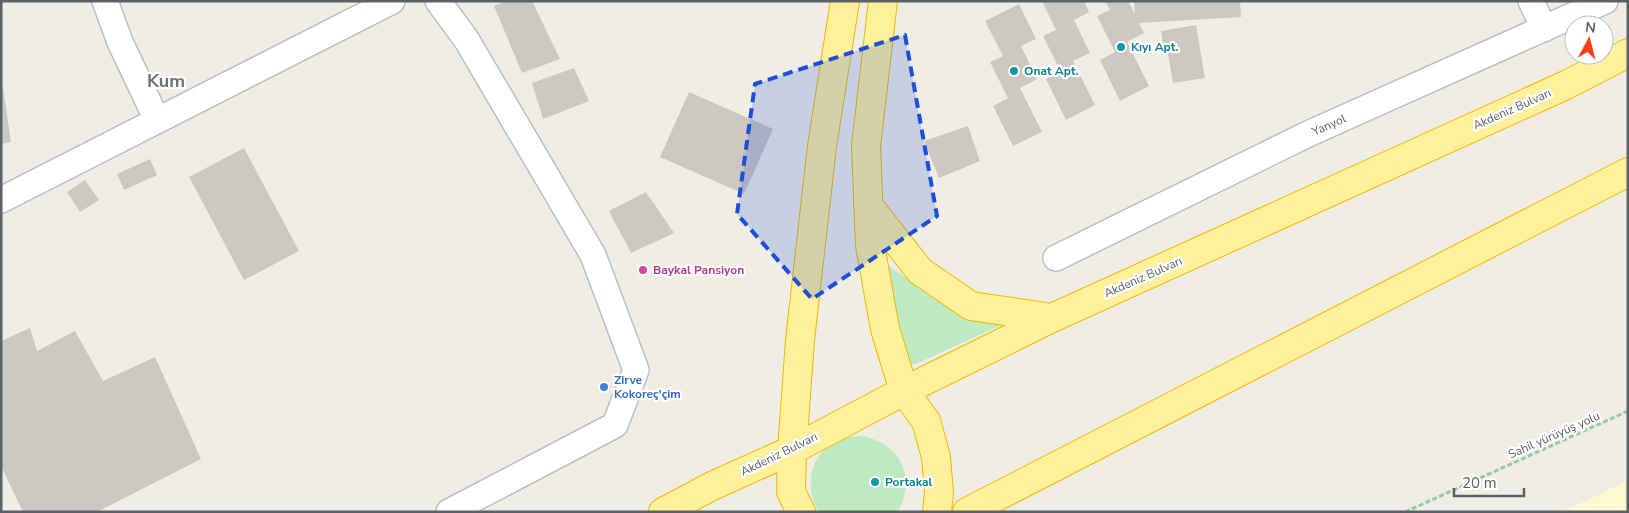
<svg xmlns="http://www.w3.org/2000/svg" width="1629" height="513" font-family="'Nunito Sans',sans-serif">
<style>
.green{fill:#beeac1}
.sand{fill:#fef7d1}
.building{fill:#ccc8c1}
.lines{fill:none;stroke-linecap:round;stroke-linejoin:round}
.minor-casing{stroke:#bcbec5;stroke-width:28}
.trunk-casing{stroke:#f5b700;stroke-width:30}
.path{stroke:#95caa8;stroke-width:3;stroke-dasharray:5 2.5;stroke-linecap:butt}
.minor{stroke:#fff;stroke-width:25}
.trunk{stroke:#fff09c;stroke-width:28}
.marked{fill:#1d4ed8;fill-opacity:0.2;stroke:#1d4ed8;stroke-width:4;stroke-dasharray:10 6;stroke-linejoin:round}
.culture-dot{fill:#0f9aa8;stroke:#fff;stroke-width:2}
.hotel-dot{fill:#d1479c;stroke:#fff;stroke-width:2}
.shop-dot{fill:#3f7fe0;stroke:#fff;stroke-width:2}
.labels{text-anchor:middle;stroke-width:4.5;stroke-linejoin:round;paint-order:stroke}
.culture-label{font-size:12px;font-weight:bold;fill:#0d838f;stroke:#fff;text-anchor:start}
.street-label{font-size:12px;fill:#5c6067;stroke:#fff}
.hotel-label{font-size:12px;font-weight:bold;fill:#b23c85;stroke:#fff;text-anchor:start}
.shop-label{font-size:12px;font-weight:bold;fill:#366cbe;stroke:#fff;text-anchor:start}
.district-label{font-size:18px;font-weight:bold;fill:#6d7279;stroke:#fff}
</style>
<rect width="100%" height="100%" fill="#f0eee4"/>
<!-- green -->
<path class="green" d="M883,262C918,288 952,302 992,318L999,326L916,364L908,365Z
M863,436C902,445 916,477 898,512H819C803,487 810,451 840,440C847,437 855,436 863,436Z"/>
<!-- sand -->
<path class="sand" d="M1628,481V512H1561Z"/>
<!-- building -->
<path class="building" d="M505,1H532L560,59L522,73L494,6Z
M1042,1H1084L1089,12L1074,20L1090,53L1073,61L1095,105L1066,120L1046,79L1061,72L1043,36L1056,30Z
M1105,1H1128L1135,14L1134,1H1240L1241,17L1139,23L1144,33L1127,42L1149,86L1120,101L1100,60L1115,52L1097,16L1110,10Z
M1019,4L1036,39L1021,46L1037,79L1020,88L1042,132L1013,146L993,106L1008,98L990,62L1003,56L985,21Z
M1196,25L1205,78L1173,83L1167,48L1164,49L1161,31Z
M574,68L589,101L543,119L532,83Z
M1,87H3L11,142L1,144Z
M689,92L773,129L744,194L660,157Z
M968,126L980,161L939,178L924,141Z
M244,148L299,251L244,280L189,177Z
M150,159L157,175L124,190L117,174Z
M85,180L99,200L80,212L67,192Z
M646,192L674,233L631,253L609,211Z
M30,328L37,351L75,331L103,381L155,357L201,459L97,512H23L1,466V341Z"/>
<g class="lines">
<!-- minor casing -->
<g class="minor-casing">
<path id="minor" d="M105,1L120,42L157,120
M438,1L466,39L593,255L636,370L615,425L449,512
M1531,1L1544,29
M1,200L392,1
M1056,258L1308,134L1605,1"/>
</g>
<!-- trunk casing -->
<g class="trunk-casing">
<path id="trunk" d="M883,1L866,146L870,245L885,329L904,391L926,421L936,457L939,493L937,512
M868,205L920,271L971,306L1052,318
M663,512L712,486L792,450L904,391L1052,318L1566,85L1628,53
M801,512L791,492L792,450L800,340L822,146L845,1
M967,512L1628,172"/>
</g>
<!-- path -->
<path class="path" d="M1405,512L1628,411"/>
<!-- minor -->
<use href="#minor" class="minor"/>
<!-- trunk -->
<use href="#trunk" class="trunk"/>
</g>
<!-- marked area -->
<path class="marked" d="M905,35L937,216L812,299L737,214L755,84Z"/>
<!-- markers -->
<g class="culture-dot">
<circle cx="1121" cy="47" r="5"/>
<circle cx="1014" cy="71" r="5"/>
<circle cx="875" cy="482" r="5"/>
</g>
<circle class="hotel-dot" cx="643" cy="270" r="5"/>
<circle class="shop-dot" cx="604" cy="387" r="5"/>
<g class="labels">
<!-- culture labels -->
<g class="culture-label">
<text x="1131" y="51">Kıyı Apt.</text>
<text x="1024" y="75">Onat Apt.</text>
<text x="885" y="486">Portakal</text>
</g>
<!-- street labels -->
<g class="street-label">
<text transform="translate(1512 109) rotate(-24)" y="4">Akdeniz Bulvarı</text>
<text transform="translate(1329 125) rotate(-24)" y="4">Yanyol</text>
<text transform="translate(1143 277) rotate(-24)" y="4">Akdeniz Bulvarı</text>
<text transform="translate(1554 435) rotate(-24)" y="4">Sahil yürüyüş yolu</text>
<text transform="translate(779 454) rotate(-26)" y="4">Akdeniz Bulvarı</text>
</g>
<!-- hotel labels -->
<g class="hotel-label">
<text x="653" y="274">Baykal Pansiyon</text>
</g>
<!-- shop labels -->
<g class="shop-label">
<text x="614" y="384">Zirve<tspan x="614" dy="14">Kokoreç'çim</tspan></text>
</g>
<!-- district labels -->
<g class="district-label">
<text x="166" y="87">Kum</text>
</g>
</g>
<!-- border -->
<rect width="1629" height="513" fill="none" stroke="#5c6067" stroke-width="5"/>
<!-- north arrow -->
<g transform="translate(1589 40) rotate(7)"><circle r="24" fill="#ffffff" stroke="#bebfc2"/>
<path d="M0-4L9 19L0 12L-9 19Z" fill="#fc3e1f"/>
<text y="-8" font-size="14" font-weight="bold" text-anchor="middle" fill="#5c6067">N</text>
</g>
<!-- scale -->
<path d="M1454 488v8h70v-8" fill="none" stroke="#5c6067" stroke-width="2.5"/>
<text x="1462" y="488" font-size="15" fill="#5c6067" stroke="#ffffff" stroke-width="4" paint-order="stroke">20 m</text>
</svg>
